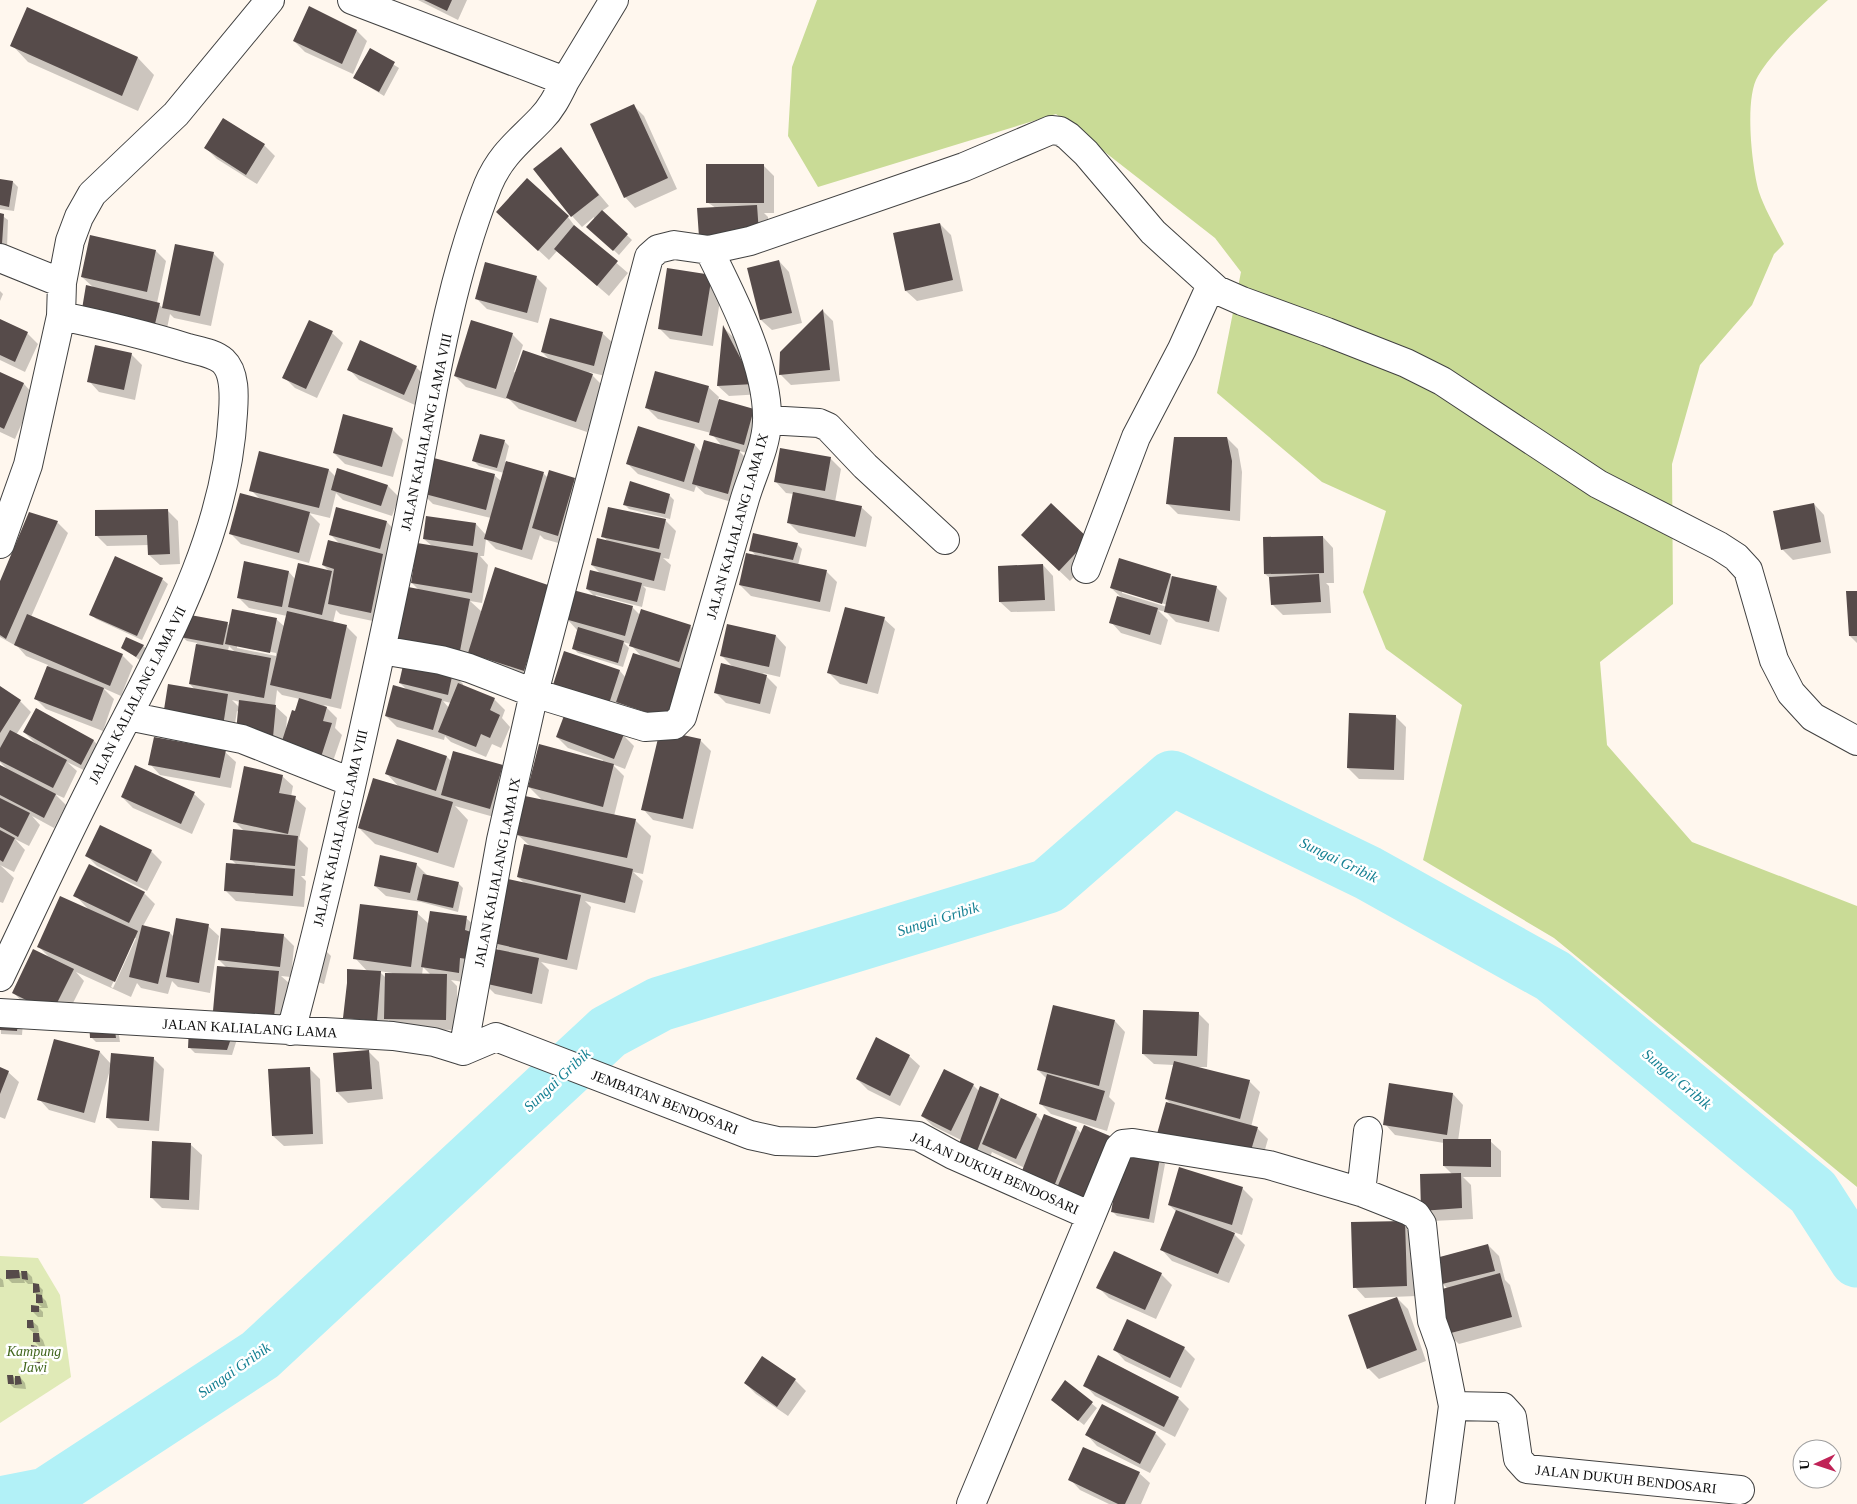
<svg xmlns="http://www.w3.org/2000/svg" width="1857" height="1504" font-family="'Times New Roman',serif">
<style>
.green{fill:#e0eab7}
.forest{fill:#c9db96}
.shadow{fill:#0003;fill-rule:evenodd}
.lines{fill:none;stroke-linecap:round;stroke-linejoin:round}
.river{stroke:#b2f1f7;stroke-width:55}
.building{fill:#564b4a}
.street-casing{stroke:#414141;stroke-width:30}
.street{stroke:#fff;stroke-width:28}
.labels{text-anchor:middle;stroke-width:5;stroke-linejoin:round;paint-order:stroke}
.street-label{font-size:14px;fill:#0e0e0e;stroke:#fff}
.park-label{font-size:14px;font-style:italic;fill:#41661d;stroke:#fff}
.water-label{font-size:15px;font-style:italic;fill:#158093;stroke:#fff}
</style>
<rect width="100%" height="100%" fill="#fff7ee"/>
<!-- green -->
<path class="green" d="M0,1256L38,1258L60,1295L71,1377L0,1423Z"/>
<!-- forest -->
<path class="forest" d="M817,0H1828C1807,19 1772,52 1758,76C1744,98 1752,168 1759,192C1765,210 1776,228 1784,244L1774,254L1752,305L1700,365L1672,464L1673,604L1600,662L1607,745L1692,842L1857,906V1187L1554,938L1423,860L1462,705L1386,649L1363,592L1386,511L1322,482L1217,393L1241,272L1215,238L1056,114L818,187L788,136L792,67Z"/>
<!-- shadow -->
<path class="shadow" d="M418,0H467L458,20Z
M28,9L138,58L154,75L138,111L28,62L12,45Z
M357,31L367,41L353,74L305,52L294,41Z
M370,50L399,68L384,96L355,78Z
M633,105L644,116L677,189L635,208L625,197Z
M224,120L264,145L275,156L257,184L217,159L206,148Z
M561,149L609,206L602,211L632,240L619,255L593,231L594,217L582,227L572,216Z
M763,165L774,176V213H764L768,217L769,244L707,202Z
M0,180L13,182L18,187L14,211L0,209Z
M0,214L8,220L7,248L0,246Z
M568,217L577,229L628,273L609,296L557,251L549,260L509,223Z
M940,224L951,235L963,291L917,301L906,291Z
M156,251L166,261L157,303L163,308L213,253L224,264L211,326L174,318L170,314L165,338L94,288L82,277Z
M779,261L789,272L802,323L772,330L761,320Z
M668,269L722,287L713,346L670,339L659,328Z
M536,277L547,288L538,323L487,309L477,299Z
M0,291L3,294L0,301Z
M823,311L833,321L840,381L791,385L780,374Z
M0,321L27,333L38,344L25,372L0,360Z
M724,328L733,337L763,394L729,396L718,386Z
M332,333L343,343L317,398L295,388L284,377Z
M602,333L613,343L605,376L589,372L603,386L587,432L519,409L507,397L506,399L466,387L455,376L512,334L523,345L514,372L517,373L551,361L542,352Z
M131,354L142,365L135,400L99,392L89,381Z
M416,367L427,378L415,405L359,380L349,369Z
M0,373L24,384L34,395L15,439L0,432Z
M708,387L719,397L718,400L753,410L755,455L739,451L750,462L738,504L705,494L696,486L694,492L638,474L627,463L638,427L695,445L702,453L722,446L711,433L658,419L647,408Z
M392,429L403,440L393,477L345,464L334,453Z
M1227,438L1238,449L1242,472L1240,521L1178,514L1167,503Z
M504,441L509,446L505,462L544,474L548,478L574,479L585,489L569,546L544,539L540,535L532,560L496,549L486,539L484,556H480L488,565L482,603L470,601L482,612L550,587L529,675L474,657L404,654L419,590L412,583L433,547L424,539L476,524L486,535L491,518L433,504L422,493L494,475L501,481L504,473L479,466L474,461Z
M830,458L841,469L835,502L861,507L872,517L866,547L799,533L788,522L794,494L786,493L776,482Z
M329,470L336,477L338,470L388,486L399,497L392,516L343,500L336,493L330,518L309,513L320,524L309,563L241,544L230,533L261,500L251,490Z
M669,495L674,500L670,519L629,509L624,504Z
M1814,504L1824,515L1831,553L1793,560L1782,549Z
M167,510L178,521L180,564L160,565L149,555V545L107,546L96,535Z
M665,520L676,531L669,559L663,558L671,565L665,591L643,586L646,589L642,607L596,595L595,597L587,589L601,574L592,565L608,542L603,536Z
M57,522L68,533L31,617L122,655L133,666L121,696L103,688L114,699L103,731L46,709L36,699L48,665L26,656L18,647L0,637V585Z
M387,522L397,533L390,559L385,558L394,566L382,623L340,614L336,610L333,623L346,626L357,637L341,709L324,705L337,718L335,728L342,735L331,767L293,754L239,712L237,711L233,736L190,684L197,643L187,641L181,636L227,623L230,626L276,619L285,627L287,616L249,608L238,597L245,562L289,572L295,579L330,572L323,565L340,544L331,535ZM237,645L276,653V656L237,648ZM229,646L236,653L228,651ZM277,690L282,695L300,699L286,731L287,717L275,706ZM232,700L240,702V708Z
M1323,537L1333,548L1334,583H1326L1329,586L1331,613L1283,615L1272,604L1271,579L1265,574Z
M797,544L802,549L798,565L826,571L837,582L830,612L751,596L740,585L756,556L751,550Z
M1033,546L1098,551L1070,581Z
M1043,565L1053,576L1055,611L1011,612L1000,602Z
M1170,575L1173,578L1216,587L1227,598L1219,632L1176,622L1166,612L1158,610L1168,620L1161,645L1121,633L1111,622L1122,598L1111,588ZM1122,591L1168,605L1167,607L1122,593Z
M162,579L168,584L142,640L96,619L91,614Z
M1857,592V643L1850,636Z
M632,607L640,615L690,626L701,637L676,729L563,701L620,671L626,678L642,657L630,644L623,642L629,648L623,667L578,653L573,648L577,630L567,619Z
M884,619L895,629L878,694L840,684L829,673Z
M776,636L786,647L780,677L763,673L777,687L770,714L726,703L715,692L734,668L721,655Z
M150,638L161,644L141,661L123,648L143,646L148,650Z
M453,674L463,684V687L494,699L505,710L502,718L510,727L501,748L492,744L486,757L451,742L445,736L444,740L397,727L386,716L408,691L400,683ZM443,701L451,703L449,708Z
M0,688L20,701L31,712L16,735L37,745L24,732L37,709L94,741L104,752L92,774L67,762L77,771L64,798L55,794L66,805L54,828L32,816L40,825L29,846L15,839L25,850L14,872L0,865L14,878L3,903L0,902V766L7,769L0,762Z
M1395,716L1406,727L1404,780L1359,779L1348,768Z
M623,735L634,746L625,769L612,764L624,776L614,816L635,820L651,836L643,874L633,872L643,881L635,913L585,901L591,907L577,970L541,962L549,970L542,1004L495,994L484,983L500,951L491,942L525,884L518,877L530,846L518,835L543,801L529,787L602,762L603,760L568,748L557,737Z
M700,740L711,751L693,829L653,820L643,809Z
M225,752L236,762L231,788L160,775L150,764Z
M447,757L451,761L502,766L513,776L501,819L455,806L468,820L454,868L375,844L359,828L400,788L387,774Z
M282,776L293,786L291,797L295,798L306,808L299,839L308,848L305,876H301L306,881L304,907L236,901L225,890L237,865L232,860L245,832L234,821Z
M194,794L205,804L192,834L133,808L122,797Z
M151,851L162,862L147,891L97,866L86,855Z
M416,864L427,875L458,883L463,888L458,912L421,902L386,896L375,886Z
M144,893L155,904L143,926L170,933L174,937L208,926L219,936L210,993L178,987L172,981L168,994L141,988L137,983L131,997L76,972L84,981L63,1023L24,1004L14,993L51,959L39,947L90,911L75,895ZM133,938H136L113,988L111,987Z
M417,913L429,924L466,918L477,928L469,983L451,980L457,986V1030L396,1029L388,1020L387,1031L355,1028L344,1017L368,972L355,958ZM423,967L431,975H422ZM379,971L392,973V974L386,978Z
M283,935L294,946L291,977L281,976L289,983L285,1027L225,1022L214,1011L227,968L219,960Z
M326,951L331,956L324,984L315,981Z
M1198,1013L1209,1024L1207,1067H1195L1249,1081L1260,1092L1251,1127L1258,1129L1268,1139L1260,1167L1172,1105L1166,1099L1174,1065L1154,1064L1143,1054Z
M0,1017L23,1023L22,1035L1,1034Z
M1115,1021L1125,1032L1109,1097L1115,1103L1107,1131L1051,1114L1040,1103L1047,1079L1038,1070Z
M118,1029L120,1042H96L91,1037Z
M238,1036L232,1055L195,1053L190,1048Z
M368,1051L379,1062L383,1099L348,1103L337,1092Z
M100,1052L111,1064L153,1058L164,1069L159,1131L118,1128L107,1117L111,1066L95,1123L49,1110L39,1099Z
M909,1056L920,1066L900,1106L868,1090L857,1079Z
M309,1068L320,1079L323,1144L284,1146L273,1136Z
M0,1069L8,1072L19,1082L5,1119L0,1117Z
M973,1085L980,1092L998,1095L1005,1101L1036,1115L1043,1122L1076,1128L1082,1134L1160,1159L1165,1164L1154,1223L1117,1216L1112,1211L1119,1174L1101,1214L1025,1168L992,1152L985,1169L961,1140L933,1126L922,1116Z
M1453,1094L1463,1105L1458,1141H1490L1501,1151V1177H1463L1471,1185L1473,1219L1433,1221L1422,1210L1452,1174L1444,1166V1143L1395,1135L1385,1124Z
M191,1145L202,1155L199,1210L162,1208L151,1197Z
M1242,1188L1253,1199L1242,1235L1231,1231L1245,1245L1229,1283L1172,1261L1162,1250L1177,1212L1169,1205Z
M1405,1222L1415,1233L1417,1296L1365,1298L1355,1287Z
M1488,1245L1499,1256L1505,1280L1510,1285L1522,1327L1459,1344L1448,1334V1289L1443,1284L1437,1258Z
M18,1271L23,1275L27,1272L32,1277L33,1284H28L24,1280L25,1283H12L7,1278Z
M1161,1274L1172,1285L1156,1319L1109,1298L1098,1287Z
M0,1278L3,1280L4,1287H0Z
M38,1285L43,1290L42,1297L46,1301L48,1308H39L43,1312V1317H38L33,1312L32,1306L42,1307L37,1303V1295L34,1292Z
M1397,1298L1408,1309L1426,1361L1379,1379L1368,1368Z
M32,1321L38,1326L39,1332L36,1333L43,1340L45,1346H39L34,1341V1333L28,1328Z
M36,1347L41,1352L42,1359H37L32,1354Z
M1184,1348L1195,1359L1181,1388L1125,1361L1115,1350Z
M1099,1357L1178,1398L1189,1409L1175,1437L1095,1396L1085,1385Z
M40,1363L45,1368L46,1375H41L36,1370Z
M13,1376L16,1380L20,1377L25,1383L26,1389L14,1388L9,1383Z
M795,1380L806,1391L788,1416L756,1394L745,1383Z
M1066,1382L1097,1408L1084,1425L1052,1400Z
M1155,1433L1166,1444L1150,1473L1097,1446L1087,1435Z
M1139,1473L1150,1483L1141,1504H1109L1080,1490L1070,1479Z"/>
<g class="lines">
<!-- river -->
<path class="river" d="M0,1504L46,1495L260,1355L608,1032L660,1004L1048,886L1172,778L1368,873L1553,976L1813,1192L1857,1260"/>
</g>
<!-- building -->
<path class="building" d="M424,0H452L447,11Z
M309,6L357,30L342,64L293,41Z
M27,7L138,57L122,96L10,46Z
M370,48L395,62L379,92L353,78Z
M634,104L668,178L624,198L590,124Z
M223,118L265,144L246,175L204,148Z
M561,147L599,195L571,217L533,169Z
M706,164H764V203H706Z
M527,178L569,216L538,251L496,212Z
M0,179L13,181L9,207L0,205Z
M757,205L759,233L699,237L697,208Z
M602,210L628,234L613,251L586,227Z
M0,213L4,214L2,244L0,243Z
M940,223L953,280L905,291L893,233Z
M574,225L618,261L597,286L554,249Z
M90,235L156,250L147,292L81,277Z
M175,244L214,252L200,316L162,308Z
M779,260L792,313L760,320L747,268Z
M485,262L537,276L527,313L475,299Z
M667,268L712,275L702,336L658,329Z
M86,285L160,303L154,328L82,309Z
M823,309L830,370L779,375L780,352Z
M550,318L603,332L594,366L541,352Z
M0,319L28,332L15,362L0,355Z
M309,320L333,331L306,389L282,378Z
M471,320L513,333L496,389L454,376Z
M723,325L754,384L717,386Z
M360,340L417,366L404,395L347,370Z
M95,345L132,353L124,390L87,382Z
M523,350L593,374L576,422L506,398Z
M655,371L709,386L699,423L645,408Z
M0,372L24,383L4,429L0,427Z
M719,399L754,409L744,445L709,435Z
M343,414L393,428L382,467L333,453Z
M638,426L695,444L684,482L626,464Z
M480,434L505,440L497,468L472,461Z
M1174,437H1227L1232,461L1230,511L1166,504Z
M704,440L740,450L728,494L692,484Z
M780,448L831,457L825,491L774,482Z
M259,451L329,469L319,508L249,491Z
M430,457L495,474L486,510L421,493Z
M506,461L544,472L522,550L484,539Z
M337,468L388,485L381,506L331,490Z
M549,470L575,478L558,536L532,528Z
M630,481L670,494L665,514L623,505Z
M793,492L862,506L855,537L787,523Z
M240,493L310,512L299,553L229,534Z
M1051,503L1089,539L1059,571L1021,535Z
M1814,503L1821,542L1781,550L1773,511Z
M336,507L387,521L380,549L329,535Z
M608,507L666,519L659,549L601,537Z
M168,509L170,554L148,555L147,535L95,536V510Z
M29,512L58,521L6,639L0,635V581Z
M426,516L476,523L473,546L423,539Z
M753,533L798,543L793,560L749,551Z
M1323,536L1324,573L1264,574L1263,537Z
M597,538L661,553L654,581L591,565Z
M328,540L383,554L371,613L328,604L334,569L322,565Z
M417,543L478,553L472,593L411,583Z
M746,553L827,570L820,602L739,585Z
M115,556L163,578L137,636L89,615Z
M1119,558L1171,574L1162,604L1110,588Z
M244,561L289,571L282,607L237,598Z
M298,563L332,571L322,615L288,607Z
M1043,564L1045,600L999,602L998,566Z
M495,567L551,586L524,671L468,653Z
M590,570L642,583L637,602L586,589Z
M1319,574L1321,602L1271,605L1269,577Z
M1172,576L1217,586L1209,622L1164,612Z
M403,586L470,599L459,656L392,643Z
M573,590L633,606L625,636L565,619Z
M1846,591H1857V636H1849Z
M1117,596L1158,608L1150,635L1109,623Z
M845,607L885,617L867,684L827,673Z
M232,609L277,618L270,653L225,644Z
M641,609L691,625L679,662L629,646Z
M287,611L347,625L331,699L270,685Z
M27,614L123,654L110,686L14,645Z
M185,614L228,622L223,645L180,637Z
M727,624L776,635L769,667L720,656Z
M578,627L624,641L618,663L572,649Z
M126,637L144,645L136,657L121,648Z
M196,644L271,658L264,698L189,684Z
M564,651L620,670L607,710L551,691Z
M633,653L682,669L666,719L616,702Z
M404,661L453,672L448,695L399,683Z
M721,663L767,675L760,704L714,693Z
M47,666L104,688L92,721L34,699Z
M458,683L495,698L490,710L500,715L490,738L481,734L476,747L438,732Z
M168,684L228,694L223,726L163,716Z
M393,685L442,699L433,730L385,716Z
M0,686L21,700L0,733Z
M299,698L327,707L323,721L332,723L321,757L281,744L292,710L295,711Z
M239,700L276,705L273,737L236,732Z
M36,708L94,740L81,765L23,732Z
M565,713L624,734L614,759L556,737Z
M1349,713L1396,715L1394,770L1347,768Z
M10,730L67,760L53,788L0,761V748Z
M660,730L701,739L683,819L641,810Z
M154,737L226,750L220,778L148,765Z
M397,739L447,756L436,791L385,774Z
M539,744L614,764L603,807L528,787Z
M453,751L503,765L490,809L441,795Z
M0,765L56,794L44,818L0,795Z
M135,765L195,792L181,824L121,797Z
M244,766L283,775L279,793L296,796L288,834L233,822Z
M373,778L453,802L438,853L358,828Z
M525,796L636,819L627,858L517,835Z
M0,798L30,813L18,837L0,827Z
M100,825L152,850L137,882L85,856Z
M233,829L298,836L295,866L230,860Z
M0,830L15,838L3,862L0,860Z
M524,844L633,869L625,903L517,877Z
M380,855L417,863L410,893L374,886Z
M226,863L295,869L293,896L224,891Z
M89,864L145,892L129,923L73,896Z
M423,874L459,882L453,908L417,900Z
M504,878L581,895L567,960L489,942Z
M60,896L138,931L115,982L37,947Z
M360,904L418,911L411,967L353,959Z
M430,911L467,916L465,930L471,932L467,959L460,958L459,973L421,967Z
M176,918L209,924L199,983L166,977Z
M142,925L170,932L158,984L129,977Z
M221,928L284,934L280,967L218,960Z
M490,948L539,958L532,994L483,983Z
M33,949L74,969L52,1013L12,993Z
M217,966L279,971L274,1017L213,1011Z
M347,969L381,971L377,1021L343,1018L347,983Z
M385,973L447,974L446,1020L384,1019Z
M1053,1005L1115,1020L1099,1086L1037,1070Z
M1143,1010L1199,1012L1197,1056L1142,1054Z
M0,1016L19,1017L17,1031L0,1030Z
M89,1020L114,1023L116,1038H90Z
M189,1027L234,1030L227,1050L188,1048Z
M876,1037L910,1055L890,1096L856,1079Z
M54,1039L100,1051L84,1113L37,1100Z
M369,1050L372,1089L336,1092L333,1053Z
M111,1053L154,1057L149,1121L106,1118Z
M1174,1061L1250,1080L1240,1119L1165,1099Z
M0,1067L9,1071L0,1094Z
M310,1067L313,1134L272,1136L268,1069Z
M944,1069L974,1084L951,1131L921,1116Z
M1047,1074L1105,1091L1096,1121L1039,1104Z
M1389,1083L1453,1093L1447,1135L1383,1125Z
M980,1086L999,1094L974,1159L956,1152Z
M1001,1098L1037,1114L1016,1159L982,1144Z
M1166,1102L1258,1127L1249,1157L1155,1141Z
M1044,1114L1077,1127L1053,1189L1020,1176Z
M1084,1125L1117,1139L1090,1204L1056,1190Z
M1443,1139H1491V1167L1443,1166Z
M152,1141L191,1143L189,1200L150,1198Z
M1122,1151L1160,1158L1149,1219L1111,1212Z
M1179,1167L1243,1187L1232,1225L1168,1205Z
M1461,1173L1462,1208L1421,1211L1420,1174Z
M1176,1210L1235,1233L1218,1274L1160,1250Z
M1405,1221L1407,1286L1353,1288L1351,1222Z
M1488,1244L1495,1271L1442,1284L1436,1258Z
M1114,1251L1162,1273L1145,1310L1096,1288Z
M6,1270H19L20,1278L6,1279Z
M21,1271H27L28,1280L22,1279Z
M1500,1273L1512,1317L1447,1334L1435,1291Z
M33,1283L39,1284L40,1292L33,1293Z
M36,1294L42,1295L43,1303H36Z
M1397,1297L1417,1350L1367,1369L1348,1315Z
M31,1305L39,1306V1312H31Z
M1127,1319L1185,1347L1170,1378L1113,1350Z
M27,1320H33L34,1328H27Z
M33,1333H39L40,1342H33Z
M31,1345L37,1346L38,1354H31Z
M1098,1355L1179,1397L1164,1427L1083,1386Z
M762,1356L796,1379L777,1407L744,1383Z
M34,1362H40L41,1371L35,1370Z
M7,1375H13L14,1384H8Z
M15,1376H20L22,1384L15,1385Z
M1065,1380L1093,1402L1078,1421L1051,1400Z
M1102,1404L1156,1432L1140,1464L1085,1435Z
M1083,1447L1140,1472L1125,1504H1118L1068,1480Z"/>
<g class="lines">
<!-- street casing -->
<g class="street-casing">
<path id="street" d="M565,81L614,0
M0,258L62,283
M767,420L819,423L828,427L865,466L945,540
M0,544L28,465L61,316L62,283L70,241L79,217L92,194L176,114L270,0
M1086,569L1136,437L1182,349L1211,285
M381,650L441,660L469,668L534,693L645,727L674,725L682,717C703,645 723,574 744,502C751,476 766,449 767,422C769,368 733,298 709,250
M128,716L242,739L351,782
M0,977C31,912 61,847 93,784C151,666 226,548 233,413C234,398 236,373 223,361C214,353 199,351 188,348C146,335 104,325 61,316
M0,1013L393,1036L434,1042L463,1051L496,1037L750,1135L777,1141L816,1142L878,1132L918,1136L953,1155L1091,1216L971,1504
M291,1031C336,863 373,692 408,521C430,411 446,289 488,185C501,154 520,141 541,119C552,108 558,95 565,81L352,0
M463,1051L501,840L534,693L649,257L658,249L674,245L709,250L750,241L964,167L1051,130L1060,131L1068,136L1086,153L1153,232L1217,290L1242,301L1327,332L1406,363L1442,381L1598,484L1719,546L1736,557L1748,570L1774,660L1791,693L1813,717L1857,741
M1361,1192L1368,1131
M1091,1216L1119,1148L1123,1144L1133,1143L1269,1165L1361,1192L1409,1211L1416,1215L1422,1224L1432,1321L1441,1346L1453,1406L1503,1407L1512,1417L1518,1459L1527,1469L1740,1490
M1440,1504L1453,1406"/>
</g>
<!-- street -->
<use href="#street" class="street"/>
</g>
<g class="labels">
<!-- street labels -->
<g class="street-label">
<text transform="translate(426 432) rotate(-78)" y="5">JALAN KALIALANG LAMA VIII</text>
<text transform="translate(737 526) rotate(-74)" y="5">JALAN KALIALANG LAMA IX</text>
<text transform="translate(137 695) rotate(-63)" y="5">JALAN KALIALANG LAMA VII</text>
<text transform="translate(340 828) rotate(-77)" y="5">JALAN KALIALANG LAMA VIII</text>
<text transform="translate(497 872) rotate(-79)" y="5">JALAN KALIALANG LAMA IX</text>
<text transform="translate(250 1028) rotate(3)" y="5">JALAN KALIALANG LAMA</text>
<text transform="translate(665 1102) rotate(21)" y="5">JEMBATAN BENDOSARI</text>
<text transform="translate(995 1173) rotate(24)" y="5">JALAN DUKUH BENDOSARI</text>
<text transform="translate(1626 1479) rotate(6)" y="5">JALAN DUKUH BENDOSARI</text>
</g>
<!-- park labels -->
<g class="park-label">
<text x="34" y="1356">Kampung<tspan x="34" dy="16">Jawi</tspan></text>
</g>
<!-- water labels -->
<g class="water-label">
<text transform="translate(1339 860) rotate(26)" y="5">Sungai Gribik</text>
<text transform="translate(938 919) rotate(-17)" y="5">Sungai Gribik</text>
<text transform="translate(1677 1079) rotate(40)" y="5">Sungai Gribik</text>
<text transform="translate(557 1080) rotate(-43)" y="5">Sungai Gribik</text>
<text transform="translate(234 1370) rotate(-35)" y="5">Sungai Gribik</text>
</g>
</g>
<!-- north arrow -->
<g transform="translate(1817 1464) rotate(267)"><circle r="24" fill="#ffffff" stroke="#9f9f9f"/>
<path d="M0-4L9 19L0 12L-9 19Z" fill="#c02357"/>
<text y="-8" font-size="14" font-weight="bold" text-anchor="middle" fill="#0e0e0e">U</text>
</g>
</svg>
